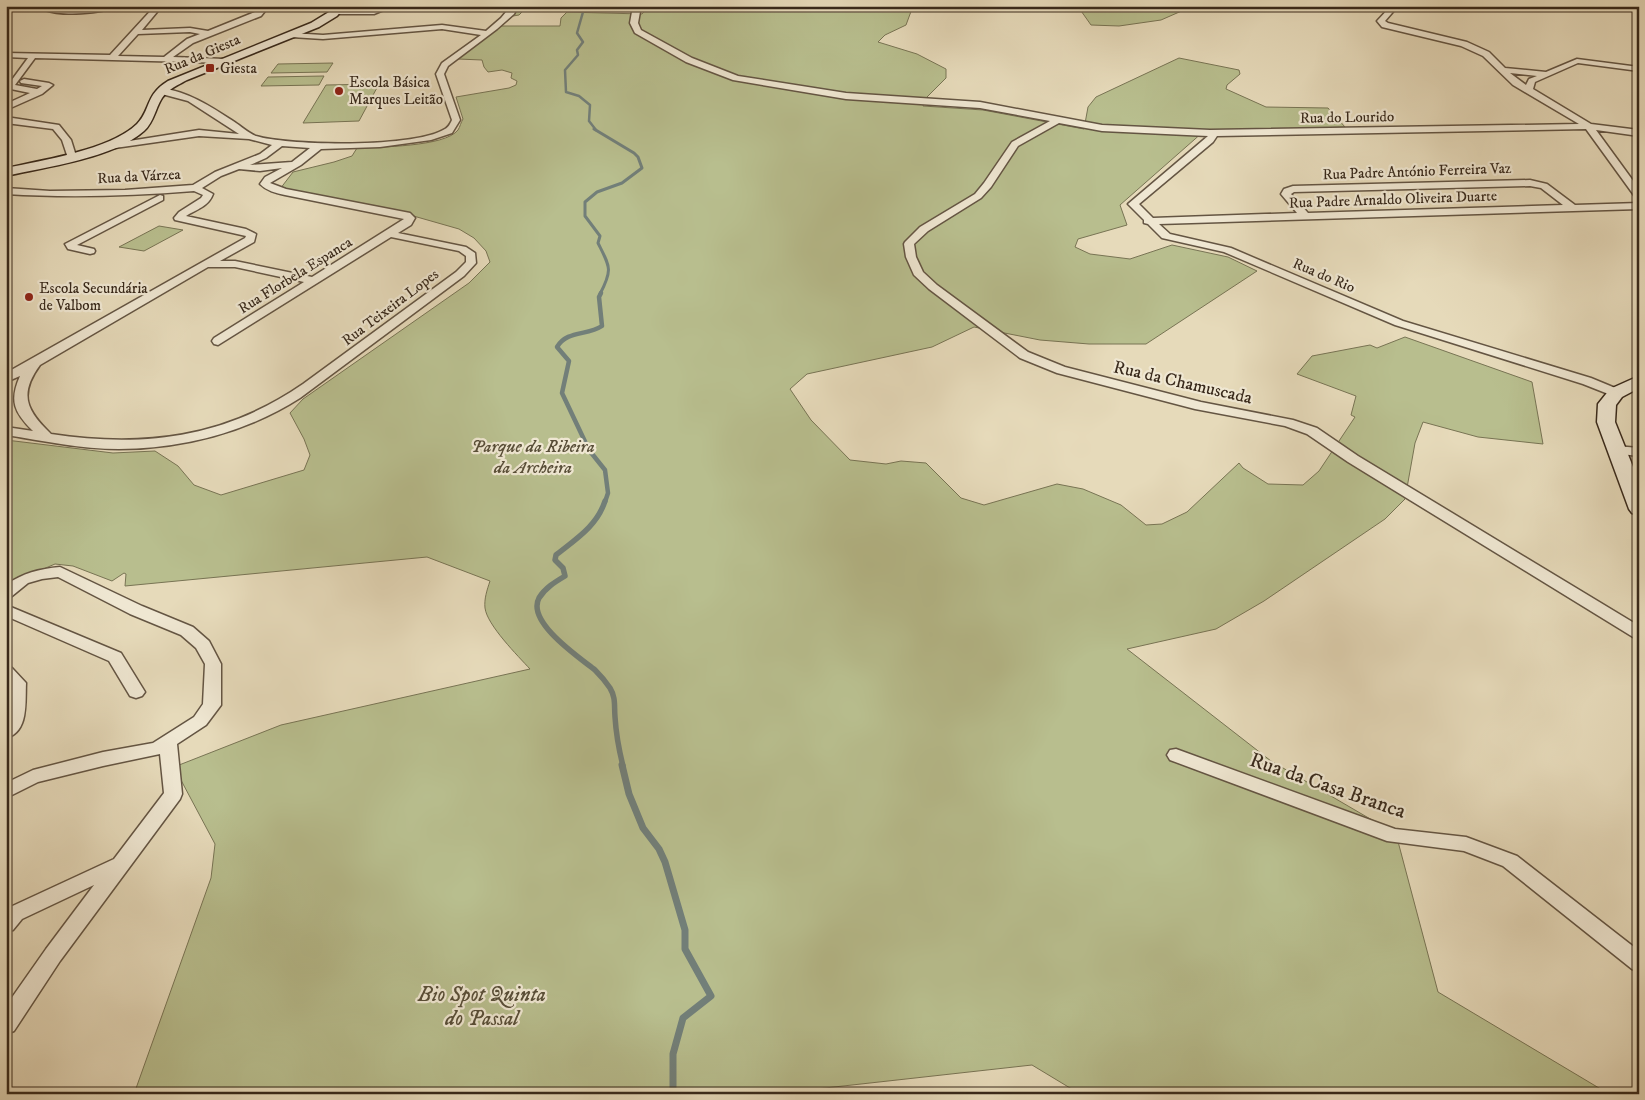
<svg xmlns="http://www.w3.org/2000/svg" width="1645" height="1100" font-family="'IM FELL DW Pica',serif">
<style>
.green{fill:#b8be8e;stroke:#787454}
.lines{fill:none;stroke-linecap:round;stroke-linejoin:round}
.stream-far4{stroke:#727f79;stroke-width:2.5}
.stream-far3{stroke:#727f79;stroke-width:3}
.stream-far2{stroke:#727f79;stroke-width:4.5}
.stream-far1{stroke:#727f79;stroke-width:5.5}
.stream{stroke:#727f79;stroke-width:7}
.street-casing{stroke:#645543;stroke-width:3}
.secondary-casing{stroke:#38291b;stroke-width:3}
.street{fill:#efe7d2;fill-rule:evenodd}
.secondary{fill:#efe7d2;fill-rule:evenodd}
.poi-dot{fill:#8f2418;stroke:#efe7d2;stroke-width:2}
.labels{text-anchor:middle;stroke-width:4.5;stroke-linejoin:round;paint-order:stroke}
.far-street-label{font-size:15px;fill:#38291b;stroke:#efe7d2}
.far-poi-label{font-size:15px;fill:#38291b;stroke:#efe7d2;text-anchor:start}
.street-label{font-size:18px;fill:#38291b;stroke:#efe7d2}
.park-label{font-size:18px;font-style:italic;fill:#584e38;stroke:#efe7d2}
.near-street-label{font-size:21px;fill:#38291b;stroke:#efe7d2}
.near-park-label{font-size:21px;font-style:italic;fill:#584e38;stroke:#efe7d2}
</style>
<rect width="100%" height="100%" fill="#e6daba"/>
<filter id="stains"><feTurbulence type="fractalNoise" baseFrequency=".004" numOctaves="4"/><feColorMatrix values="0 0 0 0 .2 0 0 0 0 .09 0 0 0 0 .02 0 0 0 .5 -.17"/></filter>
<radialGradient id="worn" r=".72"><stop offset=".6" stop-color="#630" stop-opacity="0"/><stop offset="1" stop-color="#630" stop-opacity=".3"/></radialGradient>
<!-- green -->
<path class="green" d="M518,6L527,7L519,15L513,16L501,26H560L561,18L567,12L642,14L648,7L658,6H913L906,25L885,35L878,42L917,54L946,69V78L925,99L923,106L983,110L1084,129L1088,107L1096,97L1179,58L1239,70L1240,74L1227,85L1226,89L1266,107L1328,108L1345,127L1203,132L1120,205L1127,225L1078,239L1075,247L1090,254L1130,259L1172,245L1228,257L1257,271L1146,344H1089L1040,340L974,327L932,347L807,374L790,389L811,420L850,460L886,464L901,461L926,463L961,498L984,505L1057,484L1083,489L1121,505L1146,525L1162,524L1187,512L1239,463L1243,468L1268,484L1303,485L1319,471L1355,417L1351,415L1356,396L1297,374L1312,356L1370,345L1377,348L1405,337L1532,382L1543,444L1478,437L1423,422L1415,443L1405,499L1385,519L1264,601L1216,629L1127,649L1271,761L1396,834L1438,992L1609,1094H1080L1032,1065L771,1094H134L211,878L215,844L174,767L281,725L530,669C518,656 487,625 485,608C484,599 487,590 490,581L427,557L125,586L126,574L124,573L112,581L73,566L55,564L6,585V440L113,453L155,451L178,466L194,485L221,495L304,470L310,455L304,439L290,413L303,399L469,283L490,262L486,251L474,238L459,229L396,211L280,189L293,172L334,162L352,156L357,148C378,147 445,147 458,130C460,127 461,122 463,119L456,97L509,88L516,85L517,81L511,78L512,73L502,70L488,72L484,67L482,60L458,59L486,38L510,14L515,11Z
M1071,6H1193L1161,20L1119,26L1091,25L1079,8Z
M333,63L327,72L271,73L278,64Z
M324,76L319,85L261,86L268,77Z
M379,84L359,121L303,123L326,85Z
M159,226L183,230L144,251L119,247Z"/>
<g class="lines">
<!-- stream-far4 -->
<path class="stream-far4" d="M577,6L583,12L577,33L583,42L577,50L578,55L565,70L566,92L579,96L590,105L589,121L596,130"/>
<!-- stream-far3 -->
<path class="stream-far3" d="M594,129L634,153L638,157L642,168L622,183L597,192L585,202V216L600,236L598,243C610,267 613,269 600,294"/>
<!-- stream-far2 -->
<path class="stream-far2" d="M601,293L599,297L602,326C587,336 567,330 557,347L569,361L562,393L589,450L605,470L608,493L605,502"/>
<!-- stream-far1 -->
<path class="stream-far1" d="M605,501C597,526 576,539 556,555L555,560L563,568L565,576C555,582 545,588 539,598C526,622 580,658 595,670C600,675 606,682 610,688C616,698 614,705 615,717C616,733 619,750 623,766"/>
<!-- stream -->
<path class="stream" d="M622,765L629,794L643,828L659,849L665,862L685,930V949L711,996L683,1018L673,1054V1094"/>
<!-- street casing -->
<g class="street-casing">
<path id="street" d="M45,6L70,9L116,6C102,14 61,16 45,10Z
M155,6H162L142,30L190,28L208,31L255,12L262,6H269L261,16L193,43L173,57L225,59L229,61L228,63L35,58L15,85L37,89L42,86L21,83L20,81L24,79L49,83L53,85L42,94L6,110V104L30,93L6,88L28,58L6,57V53L110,55ZM190,32L200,34L187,39L164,57L118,56L138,34Z
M383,6H393L374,14H335L331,12L335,10H373Z
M511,6H518L514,14L497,29L448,66L444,74L460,120L452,133L431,140L380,147L321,149L301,165L270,183L286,189L410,213L415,218L411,225L398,233L466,247L475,253L476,263L464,276L300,398C247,432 182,449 119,449C81,449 44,441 6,435V427L33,431C14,412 9,401 20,376L6,382V373L245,238L246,236L175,220L174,218L179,212L201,198L203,195L194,191C131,196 69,198 6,194V188L50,191L125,190L193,185L215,172L260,154L272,145L249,139L199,136L101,150L99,148L104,145L199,130L239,134L188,101L158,93L157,91L161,88C189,92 210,106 233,121C241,126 248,133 256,136C289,146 416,148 445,129C449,127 450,124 452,120L436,74L442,63L481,35L442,29L323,39L291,37L287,35L291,33L323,35L442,25L486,31L501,18ZM282,146L310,148L292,162L250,165L266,158ZM282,168L265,177L260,184C267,191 276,193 285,195L404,219L312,277L235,261H220L254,242L256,234L246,229L186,216C197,209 208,207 213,194L202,188L221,176L239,169L260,171ZM391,237L459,251L466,256V262L456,272L303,384C225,438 143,448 51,434C27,411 18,395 40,365L208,267H235L304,282L214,338L212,341L214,344L218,345Z
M633,6H641L638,23L641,30L692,58L738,76L846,93L980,102L1102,125L1210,130L1579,124L1513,85L1483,56L1461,46L1382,27L1377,21L1391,6H1398L1385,21L1388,23L1467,42L1489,52L1505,68L1546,72L1577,59L1639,67V71L1578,63L1535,82L1533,89L1591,124L1639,130V136L1596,130L1639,189V199L1636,198L1586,129L1217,136L1213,142L1139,204L1153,218L1297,213L1281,194L1284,189L1293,186L1530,180L1547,184L1575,205L1639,203V209L1159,224L1170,234L1231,248L1403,321L1591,378L1620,390L1622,393L1616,397L1583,384L1395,325L1224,252L1162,238L1148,224L1144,223V220L1128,204L1208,136L1102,131L1059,123L1018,146L991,187L981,198L928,231L914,244L916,257L923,272L937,285L1028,352L1065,367L1201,402L1293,420L1317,428L1358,456L1639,626V638L1633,637L1348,462L1307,434L1285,426L1195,409L1057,373L1020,358L929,289L914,275L906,257L904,244L905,242L920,227L975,194L984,183L1012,142L1050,121L980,108L846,99L733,80L686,62L635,33L630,23ZM1510,73L1537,76L1529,79L1526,85ZM1530,186L1541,188L1563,205L1308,213L1291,194L1294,192Z
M6,117L59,125L71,140L76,156L71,159L68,158L62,140L53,129L6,123Z
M160,195L163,196V200L77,245L94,249L95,251L94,253L90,254L68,249L65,244Z
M1616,446L1639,448V456L1611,453L1609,450Z
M60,567L142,606L193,627L209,641L221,664V705L206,725L177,744L182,794L180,799L60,961L14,1031L6,1034V1006L46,949L94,885L22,919L13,930L6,932V909L114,859L164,793L160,754L103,766L38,782L6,798V783L33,770L103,752L153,743L194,717L203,704L205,664L196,648L181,635L130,614L58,577L42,579L28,583L12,596L6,598V585C23,573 39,569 60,567Z
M6,605L121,653L145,692L142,696L136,698L130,696L109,661L6,616Z
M6,666L12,668L26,683C25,702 29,732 6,738L9,685L6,682Z
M1176,749L1395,829L1466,837L1517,856L1639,951V972L1632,969L1503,866L1464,851L1387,841L1170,760L1167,755L1170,750Z"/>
</g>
<!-- secondary casing -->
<g class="secondary-casing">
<path id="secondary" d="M334,6H345L337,16L319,27L187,80C178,85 168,89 162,98C155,109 154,122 144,131C114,158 46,167 6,176V168C43,160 110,150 137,124C151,110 145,95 168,81L311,23L329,12Z
M1639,376V388L1622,397L1616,405L1615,422L1639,482V515L1632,513L1629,509L1597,422L1598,404L1610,389Z"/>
</g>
<!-- street -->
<use href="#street" class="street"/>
<!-- secondary -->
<use href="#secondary" class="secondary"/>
</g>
<!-- markers -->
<g class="poi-dot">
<rect x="205" y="63" width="10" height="10" rx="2.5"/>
<circle cx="339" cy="91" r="5"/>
<circle cx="29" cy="297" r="5"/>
</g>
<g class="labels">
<!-- far-street labels -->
<g class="far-street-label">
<text transform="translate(202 54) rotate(-23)" y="5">Rua da Giesta</text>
<text transform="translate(1347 117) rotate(-1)" y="5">Rua do Lourido</text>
<text transform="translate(1417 171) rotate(-2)" y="5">Rua Padre António Ferreira Vaz</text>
<text transform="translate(139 176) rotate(-3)" y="5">Rua da Várzea</text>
<text transform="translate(1393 199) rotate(-2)" y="5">Rua Padre Arnaldo Oliveira Duarte</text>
<text transform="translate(295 275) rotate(-32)" y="5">Rua Florbela Espanca</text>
<text transform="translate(1324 275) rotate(23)" y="5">Rua do Rio</text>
<text transform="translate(390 307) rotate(-37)" y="5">Rua Teixeira Lopes</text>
</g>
<!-- far-poi labels -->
<g class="far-poi-label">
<text x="220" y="73">Giesta</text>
<text x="349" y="87">Escola Básica<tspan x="349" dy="17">Marques Leitão</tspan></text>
<text x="39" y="293">Escola Secundária<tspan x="39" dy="17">de Valbom</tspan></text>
</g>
<!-- street labels -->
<g class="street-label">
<text transform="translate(1183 382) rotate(13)" y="6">Rua da Chamuscada</text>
</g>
<!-- park labels -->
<g class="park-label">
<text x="533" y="452">Parque da Ribeira<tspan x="533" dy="21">da Archeira</tspan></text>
</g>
<!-- near-street labels -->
<g class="near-street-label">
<text transform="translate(1328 785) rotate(19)" y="7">Rua da Casa Branca</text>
</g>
<!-- near-park labels -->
<g class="near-park-label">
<text x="482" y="1001">Bio Spot Quinta<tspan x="482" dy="24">do Passal</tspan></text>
</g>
</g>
<!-- margin -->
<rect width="1645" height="1100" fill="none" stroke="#e6daba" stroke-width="25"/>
<rect x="8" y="8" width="1630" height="1085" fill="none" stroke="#38291b" stroke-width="2.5"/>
<rect x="12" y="12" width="1620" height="1075" fill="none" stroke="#38291b"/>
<rect width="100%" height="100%" filter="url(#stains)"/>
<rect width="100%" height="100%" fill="url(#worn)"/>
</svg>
